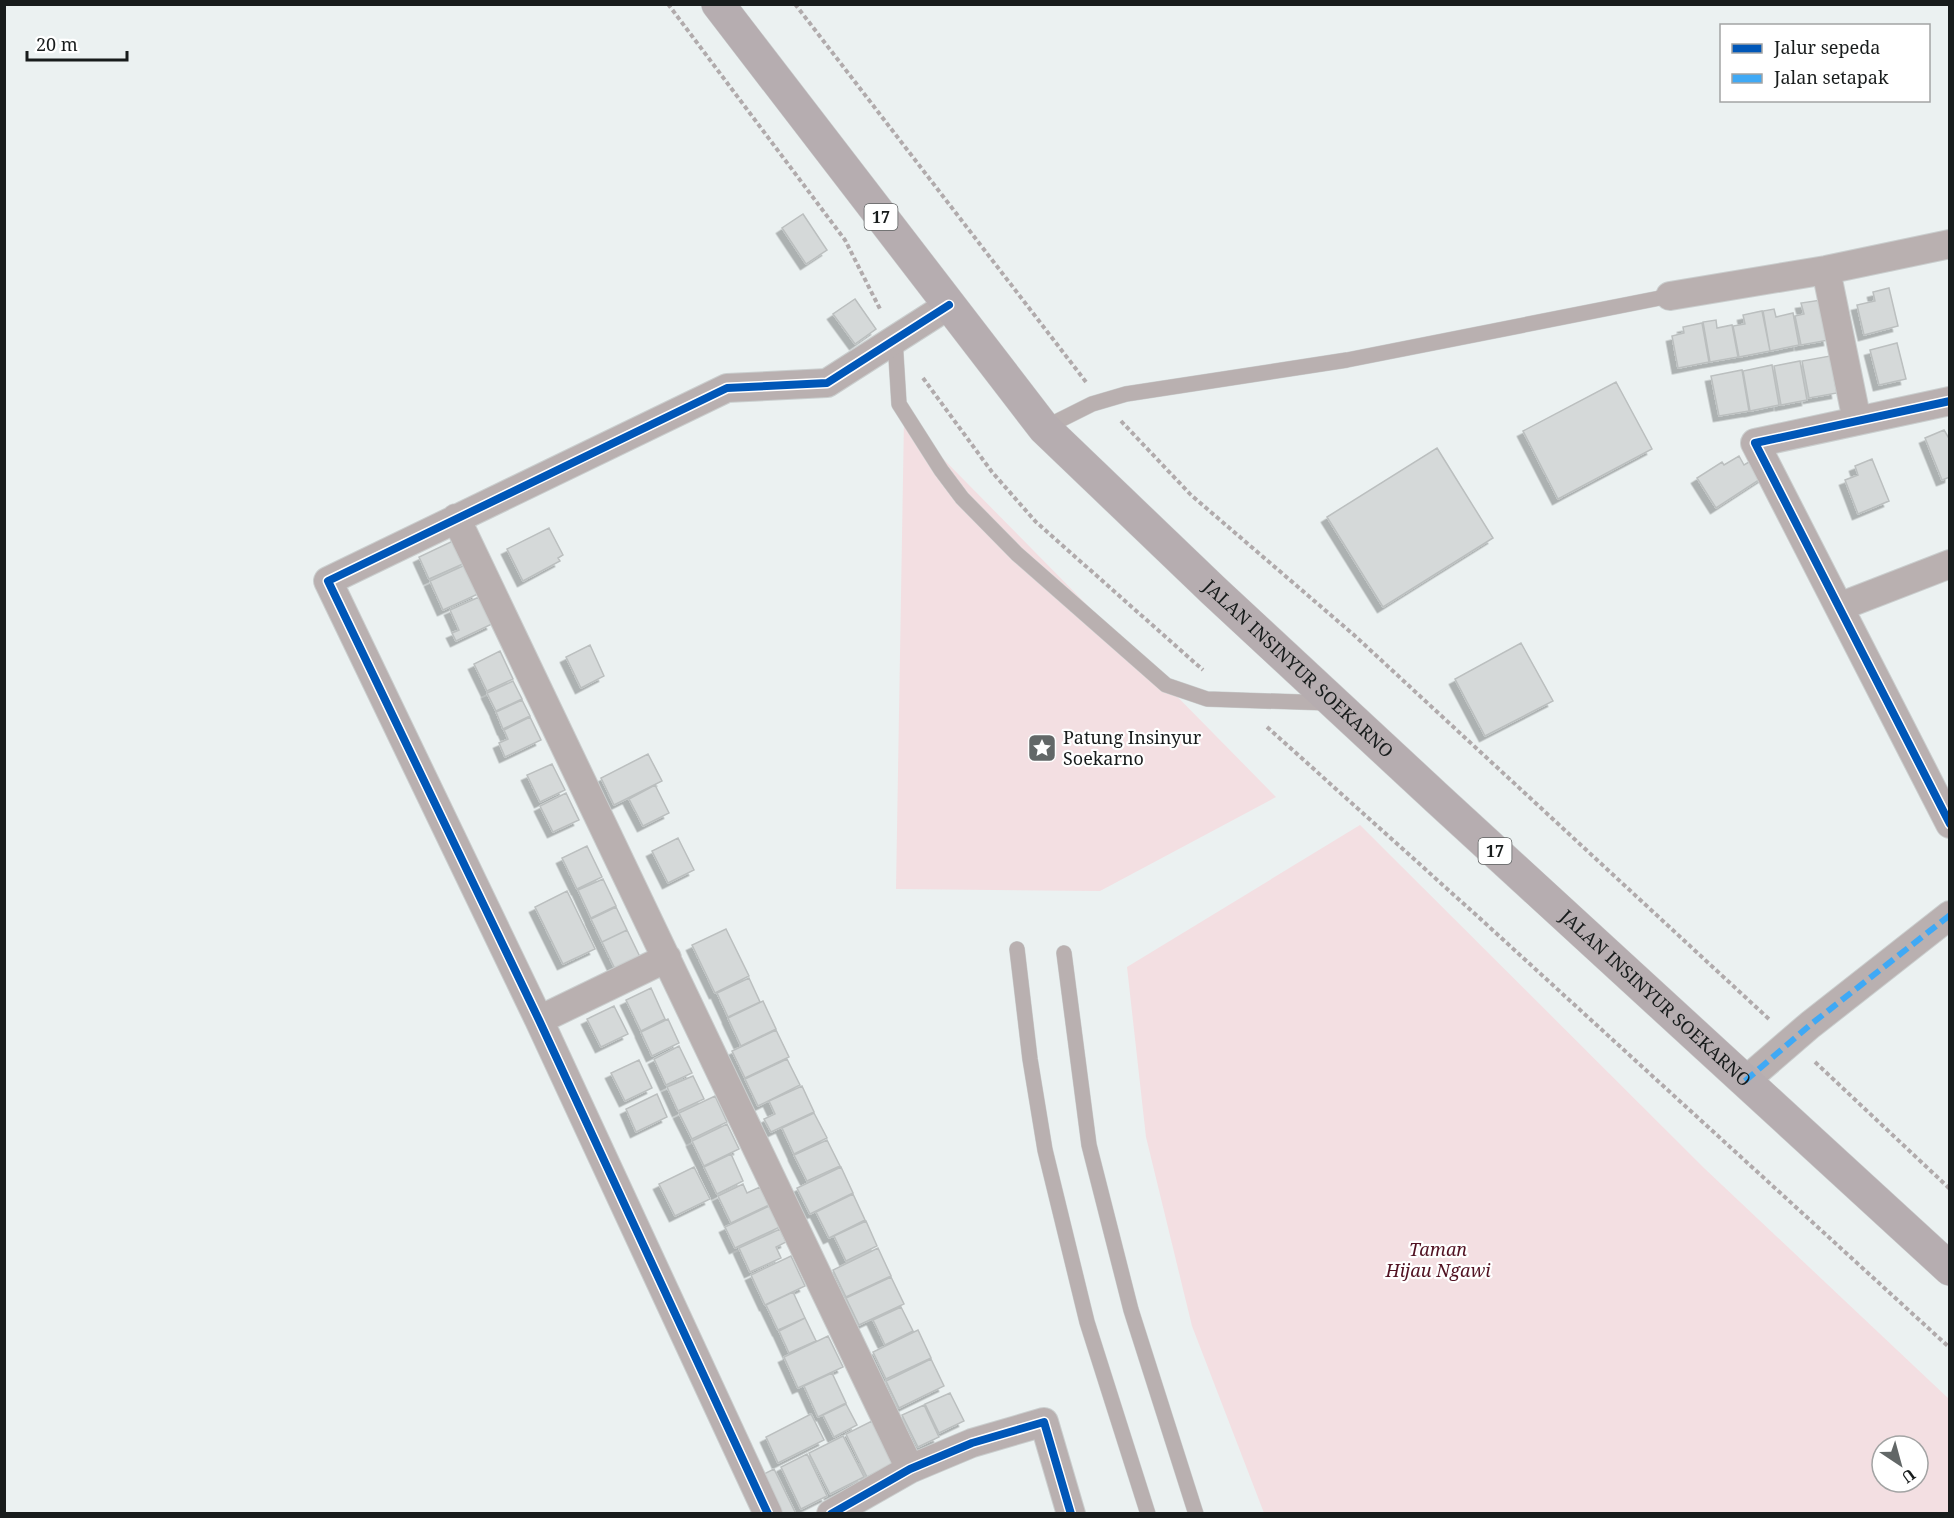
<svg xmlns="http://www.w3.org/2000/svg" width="1954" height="1518" font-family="'Noto Serif',serif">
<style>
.green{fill:#f3dfe2;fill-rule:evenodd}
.building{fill:#d5d9d9;stroke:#bbbfbf;stroke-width:1.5;filter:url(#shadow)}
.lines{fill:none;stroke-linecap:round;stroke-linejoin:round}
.service-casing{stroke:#cacece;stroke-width:16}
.minor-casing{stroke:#cacece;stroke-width:30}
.trunk-casing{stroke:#cacece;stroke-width:34}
.path{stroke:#b1abac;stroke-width:4;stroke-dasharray:4.5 3;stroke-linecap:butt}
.service{stroke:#b9b0b0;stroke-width:15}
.minor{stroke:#b9b0b0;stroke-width:28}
.trunk{stroke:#b6adb0;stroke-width:33}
.quiet{stroke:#3fa9f5;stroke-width:6;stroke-dasharray:12 6;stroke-linecap:butt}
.cycleway-casing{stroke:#fff;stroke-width:11}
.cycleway{stroke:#0057b8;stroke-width:8}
.labels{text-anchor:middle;stroke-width:4.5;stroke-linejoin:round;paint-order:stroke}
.shield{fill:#fff;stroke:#5d6060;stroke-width:1.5}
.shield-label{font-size:16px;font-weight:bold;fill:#181c1c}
.street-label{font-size:18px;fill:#181c1c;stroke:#fff}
.poi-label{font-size:18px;fill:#181c1c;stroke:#fff;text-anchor:start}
.park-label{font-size:18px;font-style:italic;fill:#511222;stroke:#fff}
</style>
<defs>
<filter id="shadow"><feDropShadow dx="-5.5" dy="5.5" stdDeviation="0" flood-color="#0004"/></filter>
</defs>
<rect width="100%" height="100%" fill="#ebf1f1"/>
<!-- green -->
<path class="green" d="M904,419L1276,797L1100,891L896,889Z
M1360,825L1704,1168L1949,1399V1513H1264L1192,1326L1146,1137L1127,967ZM1882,1446H1918V1482H1882Z"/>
<!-- building -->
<path class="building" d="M803,214L827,250L806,264L782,228Z
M1889,288L1898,326L1864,335L1857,305L1875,301L1873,292Z
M855,299L876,329L855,344L833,314Z
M1821,300L1829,340L1801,345L1795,316L1804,314L1801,303Z
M1774,309L1776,317L1793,313L1799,345L1770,351L1763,311Z
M1762,311L1770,351L1739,357L1733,326L1745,324L1743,315Z
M1716,320L1717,328L1732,325L1738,357L1710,362L1703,322Z
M1702,323L1709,362L1678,368L1672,336L1684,333L1683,327Z
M1897,343L1906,379L1879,385L1870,350Z
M1830,356L1837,393L1809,398L1802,361Z
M1800,361L1807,400L1781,405L1774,366Z
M1772,365L1779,405L1750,411L1743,371Z
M1742,370L1749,411L1719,416L1711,376Z
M1616,382L1652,449L1558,499L1523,431Z
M1944,430L1950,440V477L1942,480L1925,438Z
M1437,448L1493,538L1383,607L1327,517Z
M1739,456L1744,465L1754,459L1765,476L1716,508L1697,478L1722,462L1724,465Z
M1872,459L1889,501L1858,514L1845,480L1858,475L1855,466Z
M549,528L563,555L558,558L560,561L523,581L507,549Z
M455,540L465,563L429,579L419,557Z
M465,565L478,594L443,610L430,581Z
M479,597L492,624L456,641L452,633L459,630L450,610Z
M1521,643L1553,701L1485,736L1455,679Z
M590,645L604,676L581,688L566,657Z
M500,651L513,679L487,691L474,664Z
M513,681L522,699L496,711L487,693Z
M522,700L530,716L503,729L496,712Z
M530,717L541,740L505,757L499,743L508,739L504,730Z
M648,754L662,781L614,805L601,778Z
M552,764L565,790L540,802L527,775Z
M655,785L669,813L643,826L629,799Z
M566,793L579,820L553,832L540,806Z
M678,838L694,870L668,883L652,851Z
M587,846L602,877L577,889L562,858Z
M603,879L616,906L591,918L578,890Z
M567,891L595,949L563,964L535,907Z
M616,907L627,930L602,942L591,919Z
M726,929L749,976L715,993L692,945Z
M627,930L641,959L616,971L602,942Z
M749,978L760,1002L728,1017L717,993Z
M651,988L665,1019L641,1031L626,1000Z
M763,1001L776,1029L741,1046L728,1018Z
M614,1006L628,1034L601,1047L587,1019Z
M668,1019L679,1043L652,1056L641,1032Z
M776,1030L789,1057L745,1078L732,1051Z
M679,1046L692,1073L666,1085L654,1059Z
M787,1059L800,1085L758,1106L745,1079Z
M639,1060L652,1088L625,1101L611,1073Z
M693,1076L704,1099L678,1111L667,1087Z
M802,1086L814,1112L771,1132L764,1119L775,1114L769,1101Z
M657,1094L667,1117L636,1132L626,1109Z
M715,1096L727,1122L692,1139L679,1113Z
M814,1113L827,1138L794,1154L782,1128Z
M727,1124L739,1149L704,1166L692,1141Z
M827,1140L840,1166L807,1181L794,1155Z
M731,1154L743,1181L717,1194L704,1167Z
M694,1167L710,1199L675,1216L659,1184Z
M841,1167L853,1193L810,1214L797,1188Z
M743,1184L747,1193L760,1187L769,1205L731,1223L718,1196Z
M853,1194L865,1220L829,1238L816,1212Z
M769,1206L780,1227L735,1248L725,1227Z
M866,1221L877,1246L846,1261L834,1236Z
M780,1229L786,1242L776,1247L781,1258L750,1272L739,1248Z
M878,1248L891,1276L846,1297L833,1270Z
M791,1256L805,1286L765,1305L751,1275Z
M891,1277L904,1304L859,1325L846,1298Z
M793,1292L805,1318L778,1330L766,1305Z
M901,1307L913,1331L885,1345L873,1320Z
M805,1318L816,1341L789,1353L779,1331Z
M918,1330L931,1358L886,1379L873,1352Z
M828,1336L843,1367L798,1388L784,1357Z
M931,1359L944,1386L899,1408L886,1381Z
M832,1373L846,1403L818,1417L804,1386Z
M950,1393L964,1421L939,1433L925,1404Z
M846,1404L857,1425L834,1437L823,1415Z
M924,1405L939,1437L918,1447L902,1415Z
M811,1414L824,1440L778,1463L766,1437Z
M872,1421L893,1464L867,1477L846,1434Z
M843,1436L864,1477L830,1494L809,1453Z
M807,1454L827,1496L801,1509L781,1467Z
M774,1469L796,1514H774L756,1478Z"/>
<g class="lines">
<!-- service casing -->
<g class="service-casing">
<path id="service" d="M895,340L899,404L941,470L962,498L1017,554L1166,685L1207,699L1329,703
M1044,428L1092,404L1126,394L1347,360L1670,296
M1017,949L1030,1059L1045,1150L1087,1322L1148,1514
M1064,953L1089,1145L1131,1310L1196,1514"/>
</g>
<!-- minor casing -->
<g class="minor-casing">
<path id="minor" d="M1826,270L1857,421
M1670,296L1826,270L1950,244
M1950,401L1755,443L1950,824
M456,518L910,1469
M1839,607L1950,564
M539,1020L667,958
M1745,1081L1810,1025L1950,915
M768,1514L539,1020L328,581L727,388L827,383L949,305
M831,1514L910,1469L972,1443L1044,1422L1071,1514"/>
</g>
<!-- trunk casing -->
<g class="trunk-casing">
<g id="trunk">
<path id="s1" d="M718,4L1044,428L1214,591L1439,800L1950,1269"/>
</g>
</g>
<!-- path -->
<path class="path" d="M668,4L845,240L881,311
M795,4L1086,382
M923,378L992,472L1036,522L1203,670
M1121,421L1191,495L1354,635L1770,1020
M1267,727L1474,913L1950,1348
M1815,1062L1950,1189"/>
<!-- service -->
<use href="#service" class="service"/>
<!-- minor -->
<use href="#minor" class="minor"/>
<!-- trunk -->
<use href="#trunk" class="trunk"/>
<!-- quiet -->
<path class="quiet" d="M1745,1081L1810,1025L1950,915"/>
<!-- cycleway casing -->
<g class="cycleway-casing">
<path id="cycleway" d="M1950,401L1755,443L1950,824
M768,1514L539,1020L328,581L727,388L827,383L949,305
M831,1514L910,1469L972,1443L1044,1422L1071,1514"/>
</g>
<!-- cycleway -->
<use href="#cycleway" class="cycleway"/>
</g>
<!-- icons -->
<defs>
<g id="sight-square" transform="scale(1.5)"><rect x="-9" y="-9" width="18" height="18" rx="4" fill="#626767" stroke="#fff"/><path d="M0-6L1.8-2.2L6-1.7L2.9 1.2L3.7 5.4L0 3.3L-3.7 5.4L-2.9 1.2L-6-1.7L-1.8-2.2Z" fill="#fff"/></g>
</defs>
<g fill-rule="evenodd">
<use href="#sight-square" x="1042" y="748"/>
</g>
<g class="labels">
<!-- shield labels -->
<g class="shield">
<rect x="864.5" y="204" width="33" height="26" rx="4.5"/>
<rect x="1478.5" y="838" width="33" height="26" rx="4.5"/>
</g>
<g class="shield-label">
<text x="881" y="223">17</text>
<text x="1495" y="857">17</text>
</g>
<!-- street labels -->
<g class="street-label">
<text dy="6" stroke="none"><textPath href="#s1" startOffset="885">JALAN INSINYUR SOEKARNO</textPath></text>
<text dy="6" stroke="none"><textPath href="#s1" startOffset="1371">JALAN INSINYUR SOEKARNO</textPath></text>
</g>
<!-- poi labels -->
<g class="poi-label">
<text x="1063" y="744">Patung Insinyur<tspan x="1063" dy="21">Soekarno</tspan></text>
</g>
<!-- park labels -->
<g class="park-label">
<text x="1438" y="1256">Taman<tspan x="1438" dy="21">Hijau Ngawi</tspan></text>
</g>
</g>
<!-- border -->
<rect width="1954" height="1518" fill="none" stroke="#181c1c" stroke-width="12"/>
<!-- legend -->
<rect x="1720" y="24" width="210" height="78" fill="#ffffff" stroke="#a3a4a4" stroke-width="1.5"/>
<rect x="1732" y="44" width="30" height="9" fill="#0057b8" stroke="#a3a4a4" stroke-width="1.5"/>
<text x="1774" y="54" font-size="18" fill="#181c1c">Jalur sepeda</text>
<rect x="1732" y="74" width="30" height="9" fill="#3fa9f5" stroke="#a3a4a4" stroke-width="1.5"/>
<text x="1774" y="84" font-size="18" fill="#181c1c">Jalan setapak</text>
<!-- north arrow -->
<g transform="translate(1900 1464) rotate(144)"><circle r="28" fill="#ffffff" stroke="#a3a4a4" stroke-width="1.5"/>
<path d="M0-4.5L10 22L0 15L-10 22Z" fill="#626767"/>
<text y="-9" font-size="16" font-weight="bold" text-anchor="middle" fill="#181c1c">U</text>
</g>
<!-- scale -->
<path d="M27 51v9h100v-9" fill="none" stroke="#181c1c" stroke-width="3"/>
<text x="36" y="51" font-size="18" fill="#181c1c" stroke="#ffffff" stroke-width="4.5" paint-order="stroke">20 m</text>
</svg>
